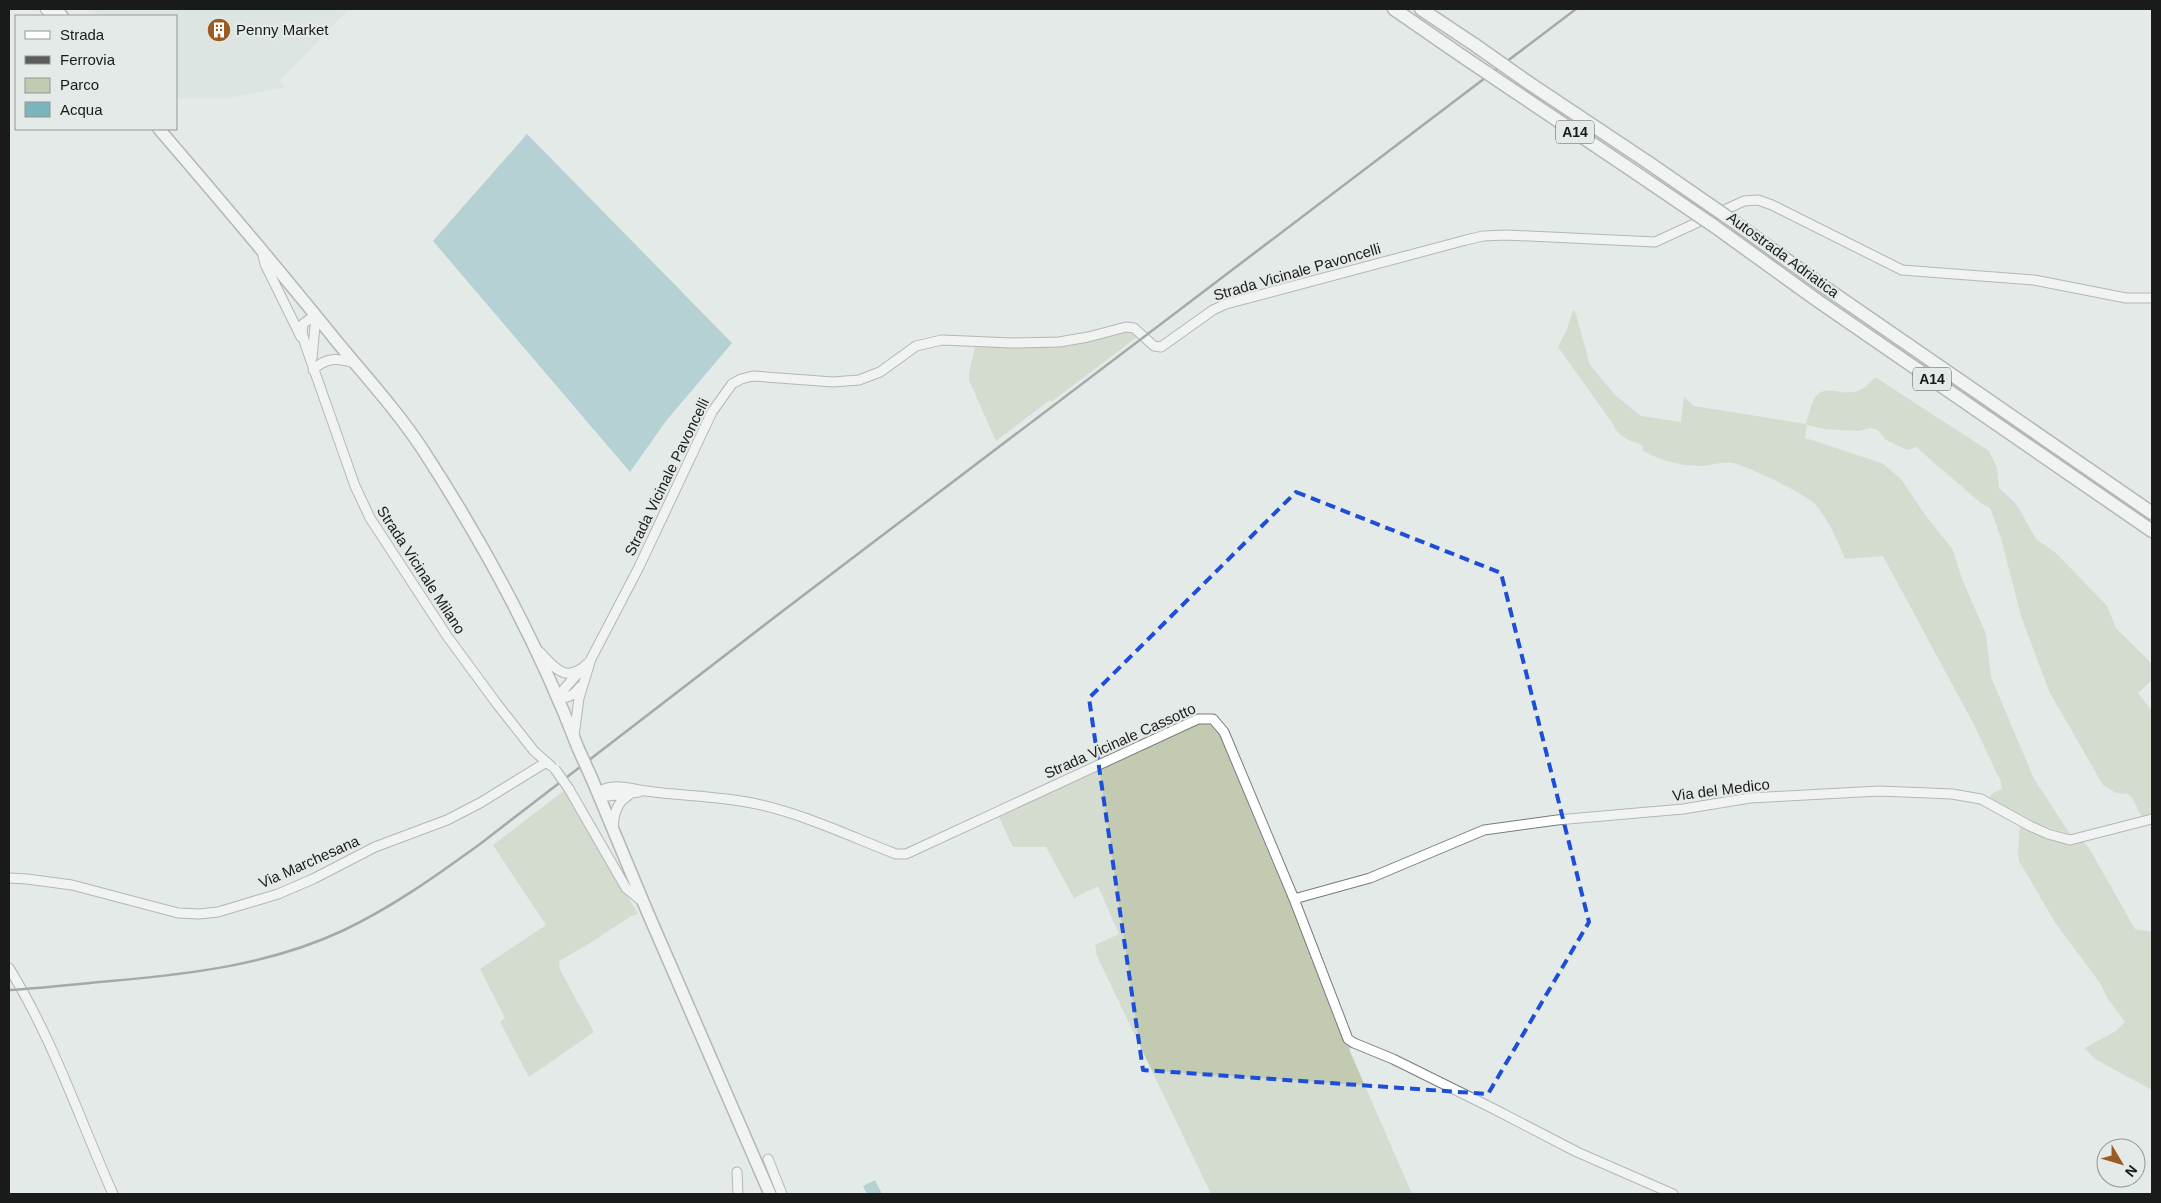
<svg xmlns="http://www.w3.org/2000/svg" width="2161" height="1203" font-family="Arial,sans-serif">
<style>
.built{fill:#d3e1da}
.green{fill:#c2cab1}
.water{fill:#7cb4bd}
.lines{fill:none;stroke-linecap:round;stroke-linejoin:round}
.minor-casing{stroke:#777c79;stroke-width:11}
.major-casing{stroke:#777c79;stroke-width:14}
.highway-casing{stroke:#777c79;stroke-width:15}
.minor{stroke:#fff;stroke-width:9}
.major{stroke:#fff;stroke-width:11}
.highway{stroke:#fff;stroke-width:12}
.rail{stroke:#5a5d5b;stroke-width:2.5}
.minor-bridge-casing{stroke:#777c79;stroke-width:11;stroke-linecap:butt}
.major-bridge-casing{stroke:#777c79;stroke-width:14;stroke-linecap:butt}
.highway-bridge-casing{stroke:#777c79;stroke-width:15;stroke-linecap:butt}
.minor-bridge{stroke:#fff;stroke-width:9}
.major-bridge{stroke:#fff;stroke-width:11}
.highway-bridge{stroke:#fff;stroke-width:12}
.marked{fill:none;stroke:#1d4ed8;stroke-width:4;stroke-dasharray:10 6;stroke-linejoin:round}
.labels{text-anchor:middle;stroke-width:4.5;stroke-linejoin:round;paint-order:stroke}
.shield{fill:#e4eae7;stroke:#565958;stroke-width:1}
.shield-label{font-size:14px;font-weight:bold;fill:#191b1a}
.poi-label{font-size:15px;fill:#191b1a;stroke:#e4eae7;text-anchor:start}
.street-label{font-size:15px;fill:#191b1a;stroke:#e4eae7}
</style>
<rect width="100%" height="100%" fill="#e4eae7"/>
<!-- built -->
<path class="built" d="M92,9H349L280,80L283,88L223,99L176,98V16H99Z"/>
<!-- green -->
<path class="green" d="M1573,310L1575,311L1590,365L1616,396L1641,416L1681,422L1684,396L1693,406L1806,424C1809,416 1811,400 1818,394C1832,382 1852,407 1875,377L1989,451L1997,468L1999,488L2017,505L2036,539L2056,553L2107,606L2116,628L2152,664V680L2138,693L2152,711V815L2142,818L2133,799L2128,794L2116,793L2103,785L2049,691L2021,616L2001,538L1990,508L1982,504L1916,447L1907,450L1886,440L1878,430L1870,428L1858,431L1825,429L1807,425L1805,438L1882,463L1901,479L1923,512L1953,550L1962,579L1986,634L1991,677L2034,779L2070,834L2040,825L1990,798L1991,794L2002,789L2001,782L1973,723L1883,556L1845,559C1837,540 1829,520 1815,504C1808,495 1745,465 1733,463C1723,461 1712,465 1702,466C1681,466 1662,461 1643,451L1642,445C1630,441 1618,437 1613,424L1558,347L1567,329Z
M1127,329L1141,334L1051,402L1050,400L996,441L969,380V373L976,343L1020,344Z
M1202,721L1219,728L1337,1013L1356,1045L1349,1049L1412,1194H1211L1097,956L1095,945L1119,934L1098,886L1074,898L1046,847H1013L998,815Z
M565,790L638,914L631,916L587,945L559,961L560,970L594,1032L529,1077L500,1022L505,1018L480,969L546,925L493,845Z
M2020,819L2038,829L2080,838L2089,848L2135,929L2152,932V1090L2095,1059L2085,1048L2116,1031L2125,1022L2108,999L2100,983L2056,924L2019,861C2017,847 2020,833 2020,819Z"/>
<!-- water -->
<path class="water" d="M527,134L732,343L666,421L630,472L433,241Z
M875,1180L882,1194H867L863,1186Z"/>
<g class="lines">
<!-- minor casing -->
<g class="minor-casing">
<path id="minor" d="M45,9L52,16
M262,251L265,264L301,337
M315,315L303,324L302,331L305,344L355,486L370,518L447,636L497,704L534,751L551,766
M312,358L315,326L317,317
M313,370C326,357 337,358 354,363
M540,652C555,669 567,684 588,663
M580,687C574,695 568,699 557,697L580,671
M574,736L579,698L591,659L639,567L712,412L732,384L741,379L753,376L833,382L859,380L880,372L916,346L942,340L1012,343L1059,342L1088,337L1126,327L1134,328L1154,346L1161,347L1213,310L1226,304L1466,240L1483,236L1506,235L1655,242L1744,201L1758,200L1772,205L1902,270L2034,280L2126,298H2152
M569,789L626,888L643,902
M598,792C614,782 629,789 646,791C681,796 717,796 752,803C802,813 849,836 896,854H906L1198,719H1213L1224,732L1294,899L1348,1039L1354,1043L1393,1059L1492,1108L1577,1152L1673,1194
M598,792L608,796L639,792
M613,829C614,814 616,803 629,795
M9,878L27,879L72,885L178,913L199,914L218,912L278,894L313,879L375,847L447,820L480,803L545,763
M1294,899L1370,878L1484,830L1557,820L1683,809L1750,798L1879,791L1952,794L1981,799L2030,826L2048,834L2070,840L2152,819
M9,968C53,1039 79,1118 113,1194
M768,1159L782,1194
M737,1172L738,1194"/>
</g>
<!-- major casing -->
<g class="major-casing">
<path id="major" d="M56,9L62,16
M159,129C220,200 280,271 338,343C367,378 398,412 423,450C484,544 538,643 578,748
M592,779L647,911L770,1194"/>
</g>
<!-- highway casing -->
<g class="highway-casing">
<path id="highway" d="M1394,9L1462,56
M1421,9L1475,45
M1529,83L1649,163
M1514,91L1636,173
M1730,219L1823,286L2152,513
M1714,226L1818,301L2152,531"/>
</g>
<!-- minor -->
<use href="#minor" class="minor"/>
<!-- major -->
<use href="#major" class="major"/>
<!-- highway -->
<use href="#highway" class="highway"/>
<!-- rail -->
<path class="rail" d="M9,990C43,988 77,984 111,981C190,974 269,965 342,931C391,908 436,876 480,844L784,610L1576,9"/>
<!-- minor-bridge casing -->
<g class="minor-bridge-casing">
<path id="minor-bridge" d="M555,769L569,789"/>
</g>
<!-- major-bridge casing -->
<g class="major-bridge-casing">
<path id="major-bridge" d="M578,748L592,779"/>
</g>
<!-- highway-bridge casing -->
<g class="highway-bridge-casing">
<path id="highway-bridge" d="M1475,45L1529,83
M1462,56L1514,91
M1649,163L1730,219
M1636,173L1714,226"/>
</g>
<!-- minor-bridge -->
<use href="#minor-bridge" class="minor-bridge"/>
<!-- major-bridge -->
<use href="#major-bridge" class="major-bridge"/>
<!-- highway-bridge -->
<use href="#highway-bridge" class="highway-bridge"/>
</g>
<!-- marked area -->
<path d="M0 0H2161V1203H0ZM1296,492L1501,573L1589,922L1488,1094L1143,1070L1089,698Z" fill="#e4eae7" fill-opacity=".55" fill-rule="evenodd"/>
<path class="marked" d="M1296,492L1501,573L1589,922L1488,1094L1143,1070L1089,698Z"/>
<!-- icons -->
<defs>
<g id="building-disc" transform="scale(1.25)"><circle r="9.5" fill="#9b5b24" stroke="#e4eae7"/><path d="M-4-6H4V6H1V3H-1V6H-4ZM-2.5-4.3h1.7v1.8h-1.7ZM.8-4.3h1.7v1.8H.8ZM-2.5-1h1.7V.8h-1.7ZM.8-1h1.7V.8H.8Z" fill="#fff"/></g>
</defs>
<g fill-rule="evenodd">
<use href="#building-disc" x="219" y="30"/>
</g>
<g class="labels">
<!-- shield labels -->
<g class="shield">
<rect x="1556" y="120.5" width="38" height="23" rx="4"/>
<rect x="1913" y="367.5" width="38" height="23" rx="4"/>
</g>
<g class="shield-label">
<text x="1575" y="137">A14</text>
<text x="1932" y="384">A14</text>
</g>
<!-- poi labels -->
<g class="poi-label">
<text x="236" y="35">Penny Market</text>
</g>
<!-- street labels -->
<g class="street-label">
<text transform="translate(1783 255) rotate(36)" y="5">Autostrada Adriatica</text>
<text transform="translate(1297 272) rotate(-16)" y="5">Strada Vicinale Pavoncelli</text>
<text transform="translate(667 477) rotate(-64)" y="5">Strada Vicinale Pavoncelli</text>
<text transform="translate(421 570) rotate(57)" y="5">Strada Vicinale Milano</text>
<text transform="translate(1120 741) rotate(-24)" y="5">Strada Vicinale Cassotto</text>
<text transform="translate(1721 790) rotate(-7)" y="5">Via del Medico</text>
<text transform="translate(309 862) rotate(-24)" y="5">Via Marchesana</text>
</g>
</g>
<!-- border -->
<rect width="2161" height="1203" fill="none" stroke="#191b1a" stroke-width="20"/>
<!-- legend -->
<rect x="15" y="15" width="162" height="115" fill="#e4eae7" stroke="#939795"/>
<rect x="25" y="31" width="25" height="8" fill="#ffffff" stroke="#939795"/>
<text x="60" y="40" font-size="15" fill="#191b1a">Strada</text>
<rect x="25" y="56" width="25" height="8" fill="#5a5d5b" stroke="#939795"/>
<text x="60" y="65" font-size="15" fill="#191b1a">Ferrovia</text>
<rect x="25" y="78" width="25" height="15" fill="#c2cab1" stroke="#939795"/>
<text x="60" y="90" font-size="15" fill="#191b1a">Parco</text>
<rect x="25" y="102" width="25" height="15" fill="#7cb4bd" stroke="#939795"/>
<text x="60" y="115" font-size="15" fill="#191b1a">Acqua</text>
<!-- north arrow -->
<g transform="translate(2121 1163) rotate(128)"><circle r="24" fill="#e4eae7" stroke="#939795"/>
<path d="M0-4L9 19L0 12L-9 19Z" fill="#9b5b24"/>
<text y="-8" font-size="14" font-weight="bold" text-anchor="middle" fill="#191b1a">N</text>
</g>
</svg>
